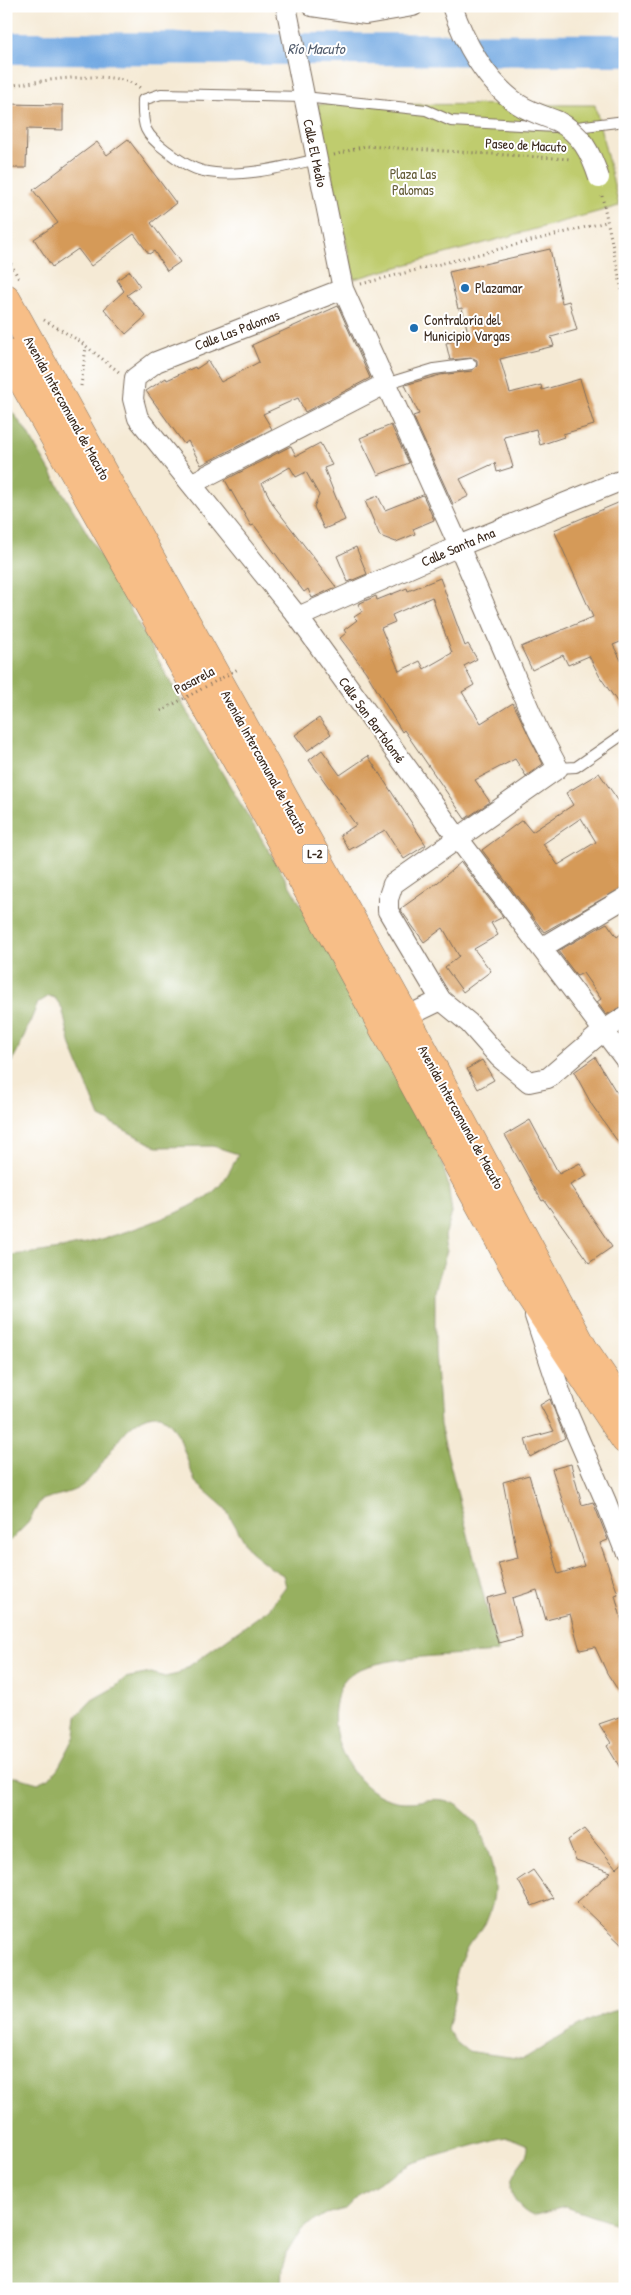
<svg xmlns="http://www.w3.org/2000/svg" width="631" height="2295" font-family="'Patrick Hand',sans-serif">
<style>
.green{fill:#bfcc6e;stroke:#7d7b46}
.forest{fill:#97b061;stroke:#696d40}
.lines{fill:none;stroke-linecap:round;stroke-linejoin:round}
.river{stroke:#75aae3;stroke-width:32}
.building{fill:#d59a58;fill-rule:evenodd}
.lane-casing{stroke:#7c6d5e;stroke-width:12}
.street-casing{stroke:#7c6d5e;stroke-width:22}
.primary-casing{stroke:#7c6d5e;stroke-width:29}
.path{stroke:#7c6d5e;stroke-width:3;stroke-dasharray:1 4;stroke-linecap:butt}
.lane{stroke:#fff;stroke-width:10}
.street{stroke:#fff;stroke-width:20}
.primary{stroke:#f7be87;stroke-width:28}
.street-bridge-casing{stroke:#7c6d5e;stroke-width:22;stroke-linecap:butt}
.path-bridge{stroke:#7c6d5e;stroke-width:3;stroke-dasharray:1 4;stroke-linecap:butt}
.street-bridge{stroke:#fff;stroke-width:20}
.poi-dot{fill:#1f6fb2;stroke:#fff;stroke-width:2}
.labels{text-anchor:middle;stroke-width:4;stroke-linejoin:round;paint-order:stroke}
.shield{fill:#fff;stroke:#766a62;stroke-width:1}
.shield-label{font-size:12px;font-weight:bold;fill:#3b2a1e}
.street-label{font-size:14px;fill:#3b2a1e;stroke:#fff}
.park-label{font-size:14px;fill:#635b36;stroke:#fff}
.poi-label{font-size:14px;fill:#3b2a1e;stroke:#fff;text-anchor:start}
.water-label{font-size:15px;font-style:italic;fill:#525d6d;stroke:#fff}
</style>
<rect width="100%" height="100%" fill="#fff"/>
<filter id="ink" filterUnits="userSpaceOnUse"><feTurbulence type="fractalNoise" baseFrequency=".02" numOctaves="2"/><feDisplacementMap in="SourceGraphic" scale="10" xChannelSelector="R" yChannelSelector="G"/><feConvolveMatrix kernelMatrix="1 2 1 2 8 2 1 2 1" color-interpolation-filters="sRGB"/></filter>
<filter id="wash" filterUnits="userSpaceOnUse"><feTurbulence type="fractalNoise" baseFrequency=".0096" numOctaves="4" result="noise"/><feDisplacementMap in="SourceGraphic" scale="20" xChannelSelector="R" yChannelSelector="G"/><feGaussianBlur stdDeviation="1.12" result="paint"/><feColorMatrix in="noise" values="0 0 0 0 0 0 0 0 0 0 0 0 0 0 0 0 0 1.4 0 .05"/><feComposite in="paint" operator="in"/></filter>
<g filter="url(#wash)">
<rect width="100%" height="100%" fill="#f5ead5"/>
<!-- green -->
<path class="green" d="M317,104L595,105L619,206L354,279Z"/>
<!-- forest -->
<path class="forest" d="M6,404L25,429L105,563L202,739L401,1072L438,1148L448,1184L452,1213L445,1236L447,1250L435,1291V1350L440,1425L498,1652C465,1655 369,1655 347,1677C339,1685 337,1697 335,1708C330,1745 357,1794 396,1801C423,1806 440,1789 464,1811C472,1818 478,1825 482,1835C494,1865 500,1892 486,1922C481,1932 471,1939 466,1949C462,1958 457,1969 456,1978C454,1985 457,1993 455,2000C453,2010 449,2019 447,2029L455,2041L467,2051L523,2059C556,2040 587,2017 625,2008V2227L565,2207L533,2216C515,2208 505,2190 515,2172C520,2162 529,2157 528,2145L508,2137L500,2138L412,2163L379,2182L361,2193L345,2209L326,2214L302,2229L286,2255L282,2268L281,2289H6V1777H17L38,1783L49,1778L58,1768L69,1748L75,1736L77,1716L92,1700L115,1687L125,1678L151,1673L165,1677L178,1674L269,1609L286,1586L283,1575L271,1568L250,1551L225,1508L195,1482L179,1436L170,1423L160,1415C124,1412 108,1465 83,1485C72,1494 53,1495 40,1501L28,1523L6,1545V1255C56,1253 101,1241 148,1224C170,1215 193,1208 213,1192C224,1183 232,1168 238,1154L213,1146L157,1147L100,1117L71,1046L62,1008L55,998L49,996L38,1003L19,1048L6,1072Z"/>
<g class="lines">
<!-- river -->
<path class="river" d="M6,48L625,50"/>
</g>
<g id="blocks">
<!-- building -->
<path class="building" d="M6,104L63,105V130L27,129L26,168H6Z
M128,139L176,203L151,223L180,262L167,271L154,251L149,254L134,234L91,266L78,249L52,267L34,239L58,223L33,190L97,142L107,155Z
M550,249L562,303L569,301L577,330L551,337L554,346L500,359L510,393L541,385L542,390L580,379L594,425L563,434L564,437L540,445L536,429L504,437L513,467L497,472L495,463L460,479L469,496L453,504L413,416L419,414L405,385L440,375L472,371L477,366V360L473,358L450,360L446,343L469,337L462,308L458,309L449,272Z
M130,271L140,286L127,295L146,316L126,334L104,309L124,291L117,280Z
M338,306L370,378L305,412L298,398L263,414L272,429L201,465L188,441L184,444L146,391L166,378L167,380L195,367L196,369L208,361L221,382L259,362L252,345Z
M391,425L409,463L378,475L360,438Z
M320,443L332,465L324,468L345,520L324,529L314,507L319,495L306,472L296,477L290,467L262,483L274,506L336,587L312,598L308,589L304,592L254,525L251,526L225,480L291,446L296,456Z
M423,495L434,520L413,529L415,534L396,542L380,536L365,501L378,496L385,510Z
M625,500V640L613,645L625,668V713L600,677L589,656L568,665L563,655L532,670L521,647L593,617L554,530Z
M356,547L367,574L348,582L337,556Z
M440,578L465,646L468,644L477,659L464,666L474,685L462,692L481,723L513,703L543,764L526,776L515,759L475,780L490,802L465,819L404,730L402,732L366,672L340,638L346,633L344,630L357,620L354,617L362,612L358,604L376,596L377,600L407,588L408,591ZM432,597L452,653L424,669L420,661L399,671L381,628L395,622L392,615Z
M319,718L331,734L307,751L295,735Z
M322,750L340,775L368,756L426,845L404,859L385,830L349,850L340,835L356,825L309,760Z
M599,773L625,810V886L544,932L482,850L522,820L532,832L573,805L566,793ZM581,818L596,842L558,865L543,844Z
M461,862L503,917L491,923L498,935L474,949L491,971L463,992L445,967L459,956L443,928L424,942L400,909L437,883Z
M607,923L617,937L625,931V1005L606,1015L597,1002L601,999L583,973L577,976L558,951Z
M595,1057L615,1090L625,1102V1152L592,1105L574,1072Z
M482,1060L494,1080L478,1089L467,1069Z
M530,1120L559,1174L580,1163L587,1176L570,1185L612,1247L589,1263L544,1200L542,1201L505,1135Z
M550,1399L565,1438L530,1457L525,1439L554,1431L540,1405Z
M571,1464L582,1505L593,1502L608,1540L600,1543L618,1594L615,1595L625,1633V1701L607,1673L595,1647L580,1650L570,1614L546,1620L537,1590L512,1598L522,1637L498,1643L490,1614L487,1598L507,1593L498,1563L518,1558L503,1482L529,1475L558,1574L584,1566L552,1469Z
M625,1715V1776L607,1746L611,1743L599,1724Z
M584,1829L616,1868L625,1860V1948L577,1902L611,1872L576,1860L568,1840Z
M533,1870L553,1898L532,1906L518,1880Z"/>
</g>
</g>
<g filter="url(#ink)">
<use href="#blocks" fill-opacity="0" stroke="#7c6d5e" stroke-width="1"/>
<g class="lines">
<!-- lane casing -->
<g class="lane-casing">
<path id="lane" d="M569,128L625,121
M317,159C284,167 236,179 203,171C190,168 177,159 167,151C144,134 142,127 143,100L161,94L304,97L426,110L451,121L555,127
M385,384L434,369L471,364
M558,768L576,767L625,733"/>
</g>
<!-- street casing -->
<g class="street-casing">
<path id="street" d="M286,6L343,289L459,546L538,730L558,768L393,884L388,899V911L441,1000L469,1023L499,1057L529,1082L548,1078L603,1031L625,1017
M312,6L366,14L413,6
M343,289L156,362L135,378L133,399L138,418L298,617L457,837L625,1059
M191,484L385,384
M298,617L459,546L620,481
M541,948L625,898
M406,1017L441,1000
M535,1316L566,1410L606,1502L625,1551"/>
</g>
<!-- primary casing -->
<g class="primary-casing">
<path id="primary" d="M6,298L406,1017L584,1349L625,1409
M6,352L243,772L528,1293L625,1440"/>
</g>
<!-- path -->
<path class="path" d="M6,86C38,82 115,67 140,88
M334,155L365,146L571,159
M602,196L625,304
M6,255L19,279
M361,284L606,222
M44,320L78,340L119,372
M81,386L86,347"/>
<!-- lane -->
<use href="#lane" class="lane"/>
<!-- street -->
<use href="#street" class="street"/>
<!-- primary -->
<use href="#primary" class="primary"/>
<!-- street-bridge casing -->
<g class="street-bridge-casing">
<path id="street-bridge" d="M452,6C464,42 486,82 518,104C530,112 544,116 557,121C581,133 591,153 599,178"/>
</g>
<!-- path-bridge -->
<path class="path-bridge" d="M161,711L238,669"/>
<!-- street-bridge -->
<use href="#street-bridge" class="street-bridge"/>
</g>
</g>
<!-- markers -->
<g class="poi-dot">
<circle cx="465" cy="288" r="5"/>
<circle cx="414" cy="328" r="5"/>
</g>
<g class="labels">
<!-- shield labels -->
<rect class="shield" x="302.5" y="844.5" width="25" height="19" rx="4"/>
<g class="shield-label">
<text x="315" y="858">L-2</text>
</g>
<!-- street labels -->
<g class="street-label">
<text transform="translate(526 145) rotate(3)" y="5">Paseo de Macuto</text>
<text transform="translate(315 153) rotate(78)" y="5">Calle El Medio</text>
<text transform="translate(237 330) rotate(-21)" y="5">Calle Las Palomas</text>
<text transform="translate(67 408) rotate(61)" y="5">Avenida Intercomunal de Macuto</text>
<text transform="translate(458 547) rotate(-23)" y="5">Calle Santa Ana</text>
<text transform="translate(194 680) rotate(-28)" y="5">Pasarela</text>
<text transform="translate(372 720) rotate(54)" y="5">Calle San Bartolomé</text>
<text transform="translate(264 762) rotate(61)" y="5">Avenida Intercomunal de Macuto</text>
<text transform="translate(461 1117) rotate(61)" y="5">Avenida Intercomunal de Macuto</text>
</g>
<!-- park labels -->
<g class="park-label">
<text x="413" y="179">Plaza Las<tspan x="413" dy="16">Palomas</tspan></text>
</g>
<!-- poi labels -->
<g class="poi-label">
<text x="475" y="293">Plazamar</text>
<text x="424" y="325">Contraloría del<tspan x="424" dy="16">Municipio Vargas</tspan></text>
</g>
<!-- water labels -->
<g class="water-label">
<text x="316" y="54">Río Macuto</text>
</g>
</g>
<!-- margin -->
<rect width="631" height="2295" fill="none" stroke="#fff" stroke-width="25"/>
</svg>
